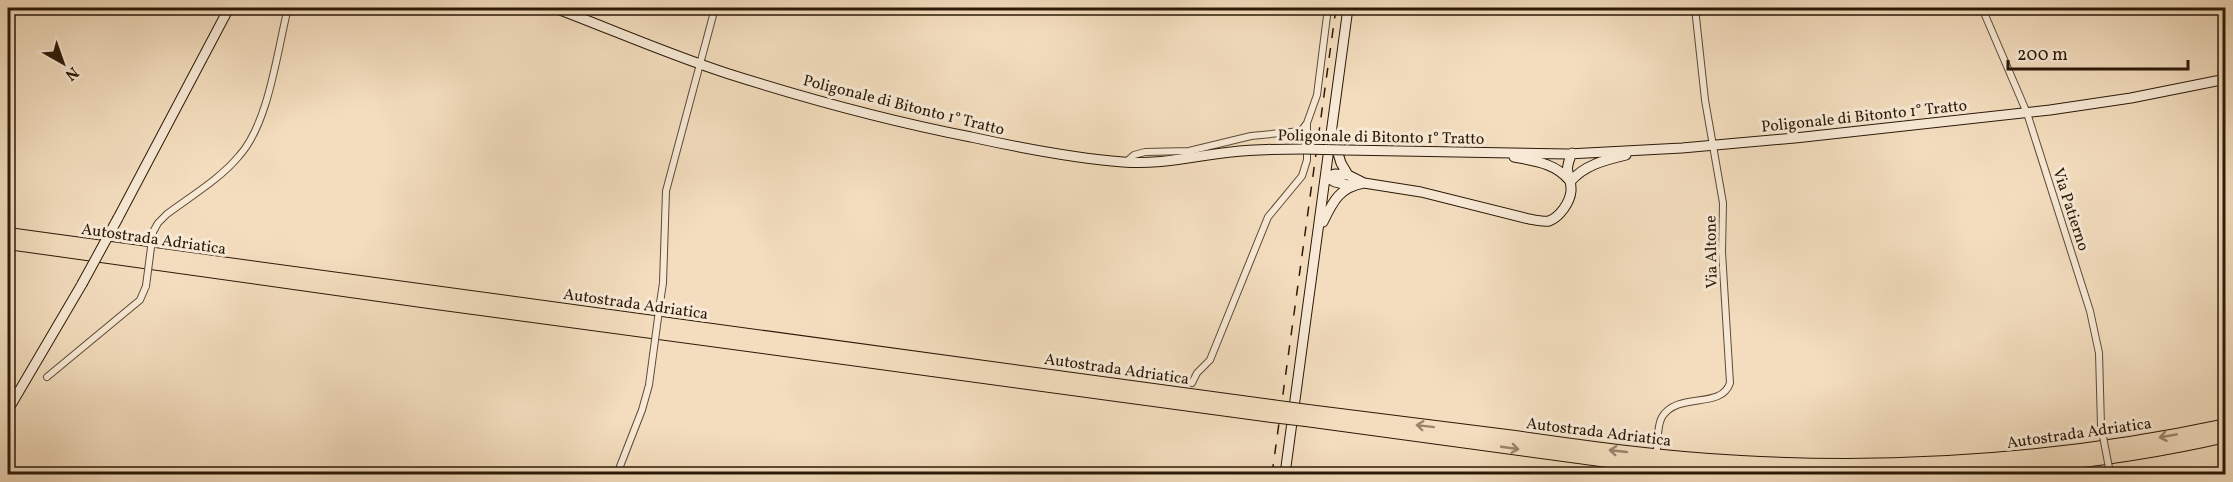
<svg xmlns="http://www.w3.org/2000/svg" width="2233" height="482" font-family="Vollkorn,serif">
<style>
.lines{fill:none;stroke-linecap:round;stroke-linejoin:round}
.minor-casing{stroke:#5d4a35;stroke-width:8}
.secondary-casing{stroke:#2b1907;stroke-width:11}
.motorway-casing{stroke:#2b1907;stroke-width:14}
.minor{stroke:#f7e9d5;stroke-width:6}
.secondary{stroke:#f7e9d5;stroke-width:9}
.motorway{stroke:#f3ddbe;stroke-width:12}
.rail{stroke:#2b1907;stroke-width:1.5;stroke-dasharray:10 10;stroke-linecap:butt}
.minor-bridge-casing{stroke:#5d4a35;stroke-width:8;stroke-linecap:butt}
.secondary-bridge-casing{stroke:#2b1907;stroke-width:11;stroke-linecap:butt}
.motorway-bridge-casing{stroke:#2b1907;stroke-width:14;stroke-linecap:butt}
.minor-bridge{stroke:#f7e9d5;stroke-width:6}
.secondary-bridge{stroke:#f7e9d5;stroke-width:9}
.motorway-bridge{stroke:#f3ddbe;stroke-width:12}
.oneway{stroke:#99856c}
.labels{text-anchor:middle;stroke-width:6;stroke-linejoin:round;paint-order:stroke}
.street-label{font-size:16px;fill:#2b1907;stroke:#f7e9d5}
</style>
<rect width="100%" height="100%" fill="#f3ddbe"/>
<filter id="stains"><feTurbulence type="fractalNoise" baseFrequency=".00333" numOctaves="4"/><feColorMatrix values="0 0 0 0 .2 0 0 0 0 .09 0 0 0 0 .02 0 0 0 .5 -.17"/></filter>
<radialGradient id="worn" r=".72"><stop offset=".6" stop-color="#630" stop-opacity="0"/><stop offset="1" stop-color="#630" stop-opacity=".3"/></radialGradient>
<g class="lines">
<!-- minor casing -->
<g class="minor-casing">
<path id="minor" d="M1982,8L2027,113L2090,311L2099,353L2101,426
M1126,162L1134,155L1145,152L1189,151L1251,136L1301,131L1307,123L1317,95L1328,8
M153,232L158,223L167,214C191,196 220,179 239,156C269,123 277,51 288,8
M660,303L663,283L666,191L715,8
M47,377L140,300L146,286
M1192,383L1197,373L1210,360L1268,217L1302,176L1307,160V124
M1657,449C1658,439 1657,426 1662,417C1678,391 1721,410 1730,383L1722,252L1723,203L1705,100L1695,8
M617,474L642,410L649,385L653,355"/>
</g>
<!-- secondary casing -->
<g class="secondary-casing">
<path id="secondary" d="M555,8C613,30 670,55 729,74C808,99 889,121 971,137C1021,148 1072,158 1123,162C1160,165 1194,156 1231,152C1255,149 1279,149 1303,149
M1335,144L1341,163L1348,175
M1346,150L1568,154L1682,148L1795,138L2050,110L2131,98L2226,79
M1514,157C1534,161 1555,163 1569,180
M1326,177L1335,174L1348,175L1364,183L1421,192L1529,219C1535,220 1543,222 1549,221C1560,217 1570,202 1571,191C1572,172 1562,176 1572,153
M1326,177L1335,182L1352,186
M1570,182C1584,165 1605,160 1626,155
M118,218L229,8
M1323,222C1333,201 1340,187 1364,183
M8,410L82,284
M1285,474L1348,8"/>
</g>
<!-- motorway casing -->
<g class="motorway-casing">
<path id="motorway" d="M8,234L1271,406
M8,243L429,302L1272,416
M1308,411C1377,420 1446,428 1515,437C1591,448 1665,458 1741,462C1903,471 2067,459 2226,425
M1306,420L1645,466L1772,474
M1935,474C2032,469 2131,458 2226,436"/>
</g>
<!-- minor -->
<use href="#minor" class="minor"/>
<!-- secondary -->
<use href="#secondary" class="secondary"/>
<!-- motorway -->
<use href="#motorway" class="motorway"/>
<!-- rail -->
<path class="rail" d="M1272,474L1336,8"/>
<!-- minor-bridge casing -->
<g class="minor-bridge-casing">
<path id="minor-bridge" d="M146,286L153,232
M653,355L660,303
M2101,426L2110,473"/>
</g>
<!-- secondary-bridge casing -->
<g class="secondary-bridge-casing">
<path id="secondary-bridge" d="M1303,149L1346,150
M82,284L118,218"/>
</g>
<!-- motorway-bridge casing -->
<g class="motorway-bridge-casing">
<path id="motorway-bridge" d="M1271,406L1308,411
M1272,416L1306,420"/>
</g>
<!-- minor-bridge -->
<use href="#minor-bridge" class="minor-bridge"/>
<!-- secondary-bridge -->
<use href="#secondary-bridge" class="secondary-bridge"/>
<!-- motorway-bridge -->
<use href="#motorway-bridge" class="motorway-bridge"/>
</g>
<!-- one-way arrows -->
<defs><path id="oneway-shaft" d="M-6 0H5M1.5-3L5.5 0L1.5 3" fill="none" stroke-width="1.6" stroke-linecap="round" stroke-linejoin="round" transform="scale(1.5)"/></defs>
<g class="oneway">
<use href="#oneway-shaft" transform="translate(1425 426) rotate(-173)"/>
<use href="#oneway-shaft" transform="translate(2168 436) rotate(170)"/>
<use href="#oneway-shaft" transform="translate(1510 448) rotate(8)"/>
<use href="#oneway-shaft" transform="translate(1618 451) rotate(-174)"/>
</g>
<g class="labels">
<!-- street labels -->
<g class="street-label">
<text transform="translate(904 104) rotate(14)" y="6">Poligonale di Bitonto 1° Tratto</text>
<text transform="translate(1864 115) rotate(-6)" y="6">Poligonale di Bitonto 1° Tratto</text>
<text transform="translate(1381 136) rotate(1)" y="6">Poligonale di Bitonto 1° Tratto</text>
<text transform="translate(2072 209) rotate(72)" y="6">Via Patierno</text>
<text transform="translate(154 238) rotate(8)" y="6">Autostrada Adriatica</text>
<text transform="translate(1710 252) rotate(-91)" y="6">Via Altone</text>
<text transform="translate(636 303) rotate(8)" y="6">Autostrada Adriatica</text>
<text transform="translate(1117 368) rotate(8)" y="6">Autostrada Adriatica</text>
<text transform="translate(1599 431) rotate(7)" y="6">Autostrada Adriatica</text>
<text transform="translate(2079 432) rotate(-8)" y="6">Autostrada Adriatica</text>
</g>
</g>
<!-- margin -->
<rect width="2233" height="482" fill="none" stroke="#f3ddbe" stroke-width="30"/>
<rect x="9" y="9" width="2215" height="464" fill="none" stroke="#2b1907" stroke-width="3"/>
<rect x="15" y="15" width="2203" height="452" fill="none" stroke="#2b1907" stroke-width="1.5"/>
<!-- north arrow -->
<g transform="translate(63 63) rotate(140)" stroke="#f7e9d5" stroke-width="4.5" paint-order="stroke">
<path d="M0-4.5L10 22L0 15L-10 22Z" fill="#2b1907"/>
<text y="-9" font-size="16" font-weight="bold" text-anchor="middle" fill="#2b1907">N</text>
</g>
<!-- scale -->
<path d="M2008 60v9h180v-9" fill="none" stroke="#2b1907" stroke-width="3"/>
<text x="2017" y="60" font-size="18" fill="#2b1907" stroke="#f7e9d5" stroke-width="4.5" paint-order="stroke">200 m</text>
<rect width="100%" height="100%" filter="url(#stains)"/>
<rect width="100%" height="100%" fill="url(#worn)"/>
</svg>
